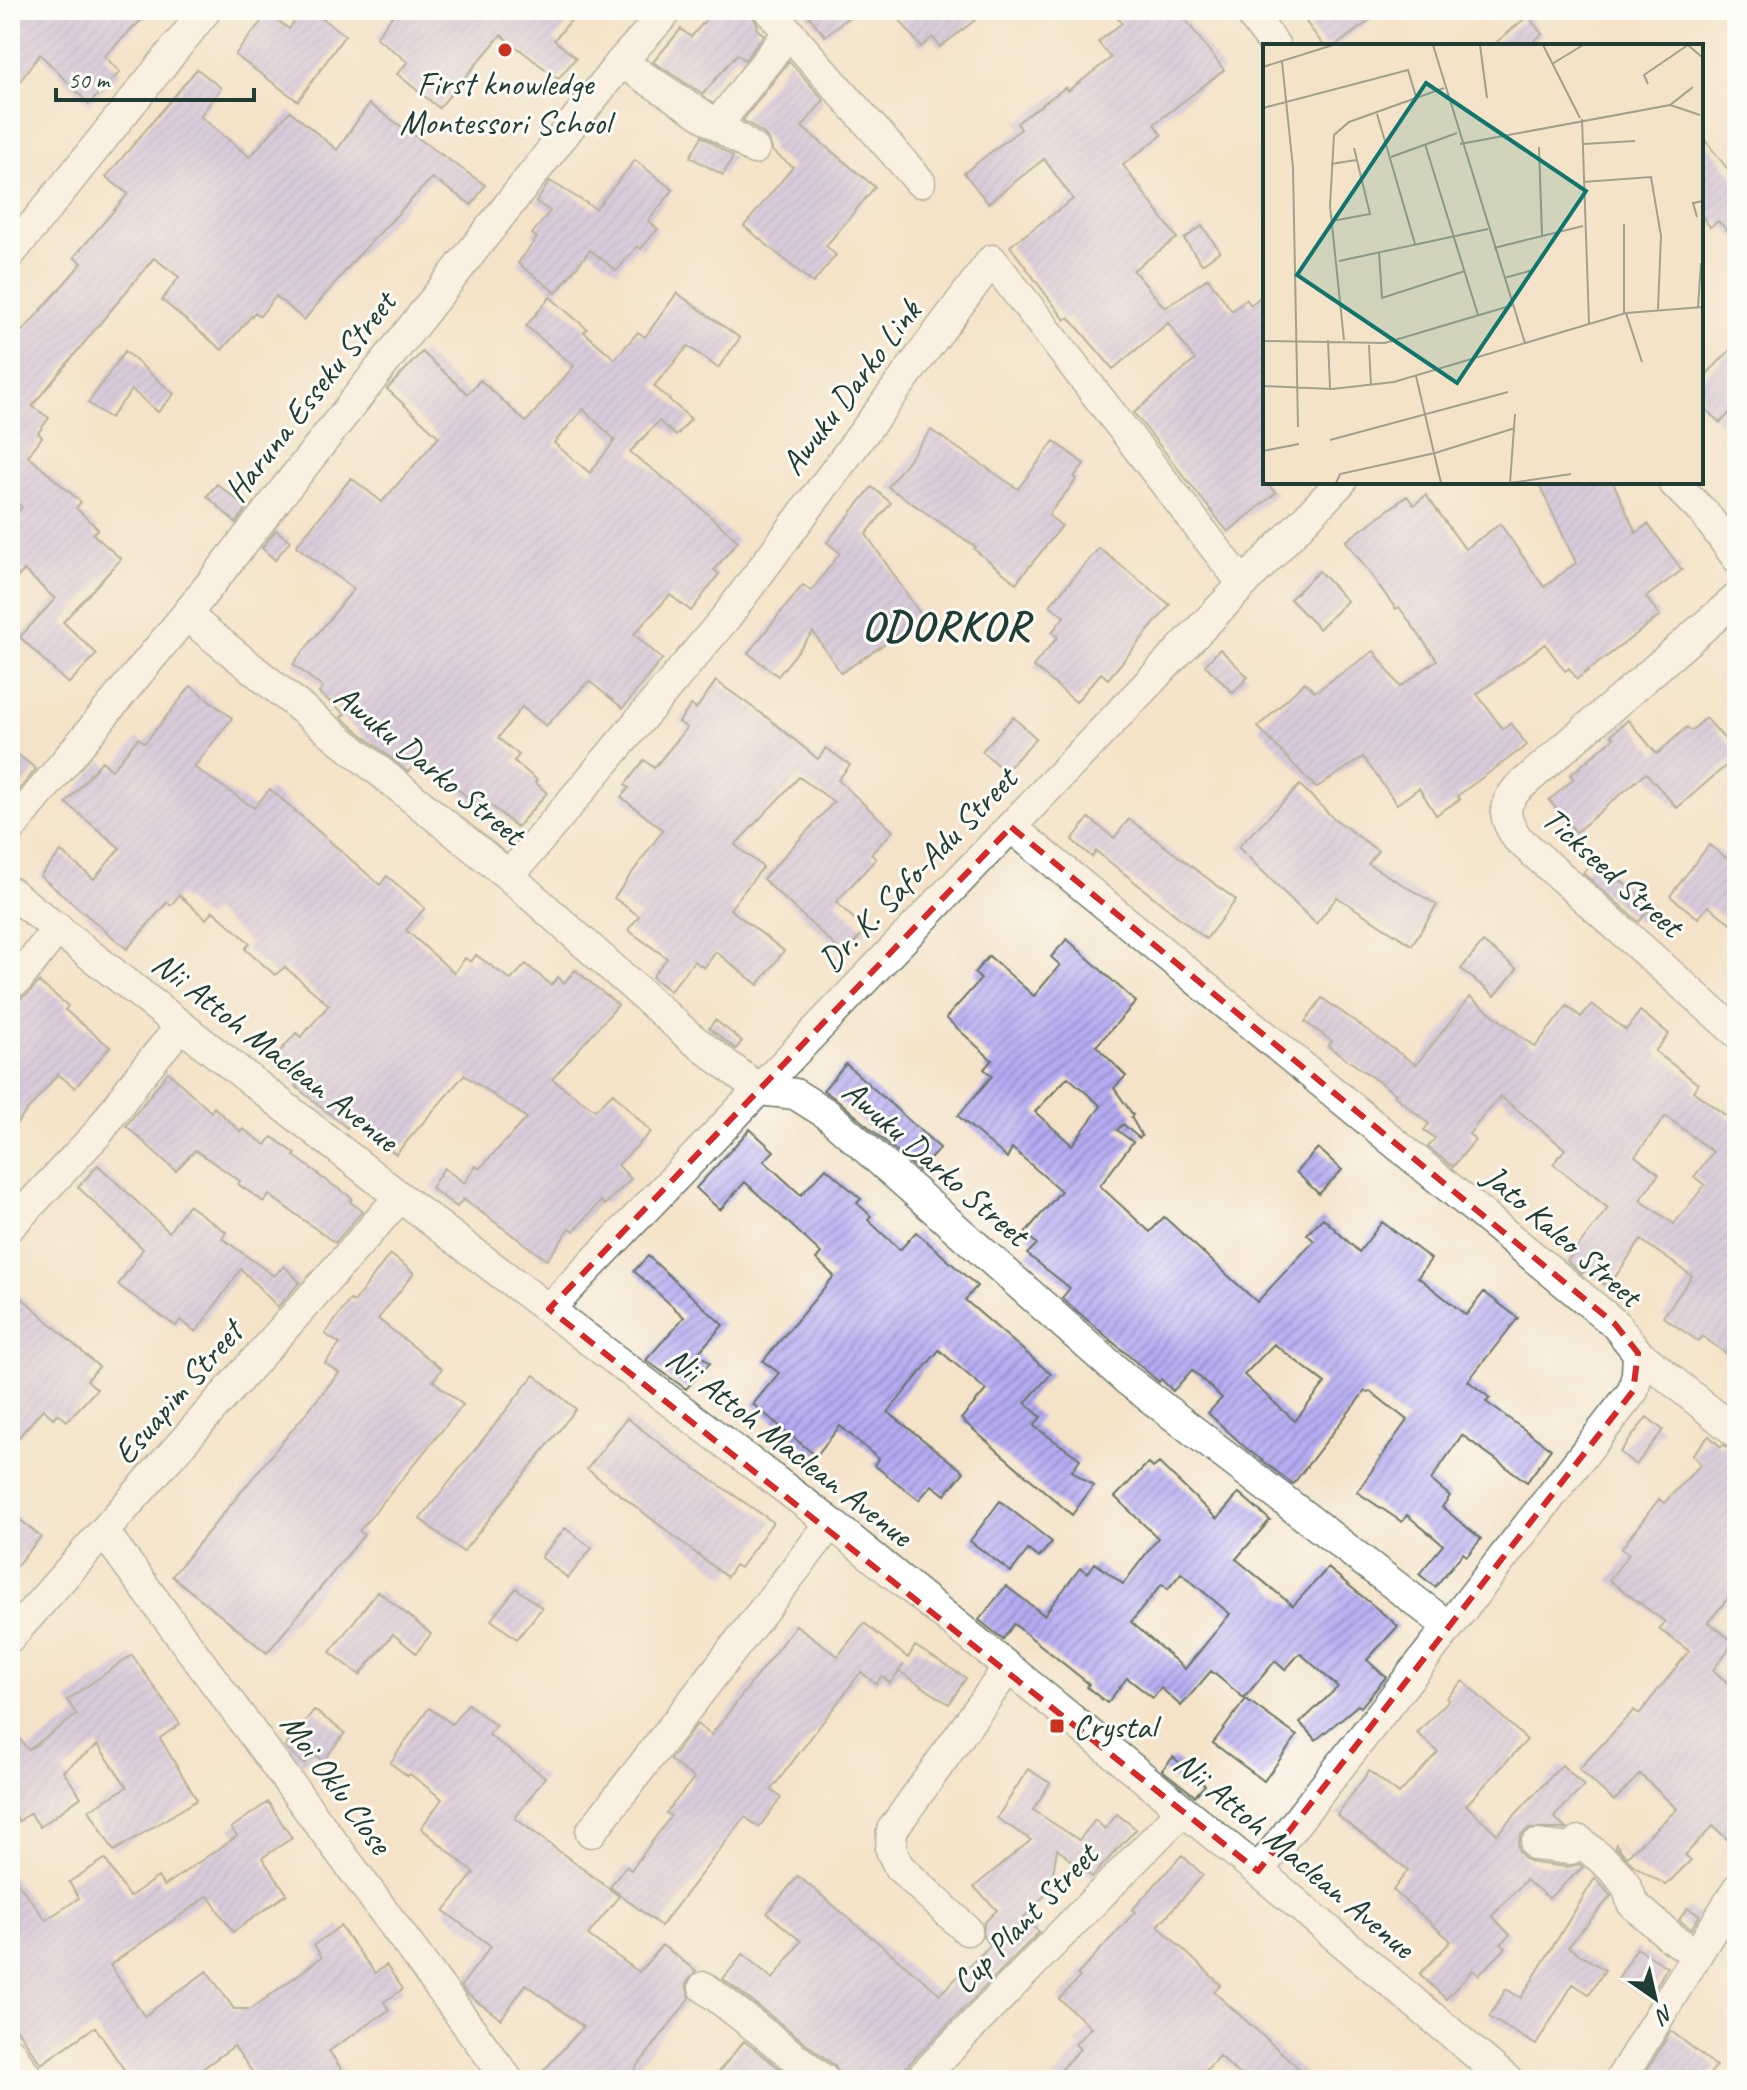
<svg xmlns="http://www.w3.org/2000/svg" width="1747" height="2090" font-family="Caveat,sans-serif">
<style>
.building{fill:url(#building-hatch);fill-rule:evenodd}
.lines{fill:none;stroke-linecap:round;stroke-linejoin:round}
.minor-casing{stroke:#6a7768;stroke-width:33}
.minor{stroke:#fff;stroke-width:30}
.marked{fill:none;stroke:#d62828;stroke-width:6;stroke-dasharray:16 10;stroke-linejoin:round}
.poi-dot{fill:#c8321e;stroke:#fdfcf7;stroke-width:3}
.labels{text-anchor:middle;stroke-width:6;stroke-linejoin:round;paint-order:stroke}
.poi-label{font-size:34px;fill:#1f3d34;stroke:#fdfcf7}
.street-label{font-size:34px;fill:#1f3d34;stroke:#fdfcf7}
.district-label{font-size:42px;font-weight:bold;letter-spacing:2px;fill:#1f3d34;stroke:#fdfcf7}
.inset-road{fill:none;stroke:#9fa18d;stroke-width:2}
.view{fill:#0f766e;fill-opacity:0.15;stroke:#0f766e;stroke-width:4}
.inset-edge{fill:none;stroke:#1f3d34;stroke-width:4}
</style>
<defs>
<pattern id="building-hatch" width="6" height="6" patternUnits="userSpaceOnUse" patternTransform="scale(2)"><rect width="6" height="6" fill="#b6abf2"/><path d="M-1 1l2-2M0 6l6-6M5 7l2-2" fill="none" stroke="#938cc5"/></pattern>
</defs>
<rect width="100%" height="100%" fill="#fdfcf7"/>
<filter id="ink" filterUnits="userSpaceOnUse"><feTurbulence type="fractalNoise" baseFrequency=".0125" numOctaves="2"/><feDisplacementMap in="SourceGraphic" scale="16" xChannelSelector="R" yChannelSelector="G"/><feConvolveMatrix kernelMatrix="1 2 1 2 8 2 1 2 1" color-interpolation-filters="sRGB"/></filter>
<filter id="wash" filterUnits="userSpaceOnUse"><feTurbulence type="fractalNoise" baseFrequency=".006" numOctaves="4" result="noise"/><feDisplacementMap in="SourceGraphic" scale="32" xChannelSelector="R" yChannelSelector="G"/><feGaussianBlur stdDeviation="1.8" result="paint"/><feColorMatrix in="noise" values="0 0 0 0 0 0 0 0 0 0 0 0 0 0 0 0 0 1.4 0 .05"/><feComposite in="paint" operator="in"/></filter>
<g filter="url(#wash)">
<rect width="100%" height="100%" fill="#f4e3c9"/>
<g id="blocks">
<!-- building -->
<path class="building" d="M10,10H152L104,56L120,72L89,104L40,54L10,95Z
M302,10H310L345,35L298,101L235,55L268,13L289,29Z
M397,10H515L526,18L533,10H580L554,40L576,58L558,79L501,35L439,108L397,74L408,62L376,37Z
M714,10H748L758,25L756,28L764,35L745,60L737,54L703,94L653,62L681,29L691,37Z
M804,10H857L825,36Z
M892,10H988L940,47L933,37L921,47Z
M1111,10H1178L1224,70L1154,124L1162,135L1123,165L1177,238L1133,270L1165,308L1208,278L1232,311L1246,299L1251,305L1265,293V482L1276,493L1228,532L1134,413L1195,360L1168,323L1113,369L1069,317L1065,320L1010,246L1073,199L1044,159L988,203L964,173L1021,129L1017,123L1066,87L1068,91L1111,58L1098,42L1122,23Z
M1297,10H1384L1335,46H1324Z
M1528,16L1542,34L1528,46H1492Z
M789,61L824,100L802,127L875,187L826,246L836,255L813,283L744,226L793,167L772,151L770,142L764,134L743,120Z
M197,69L221,88L200,116L250,157L290,111L337,150L369,104L485,185L472,205L432,178L356,258L304,320L276,296L260,316L255,312L222,350L162,300L179,277L154,258L32,406L49,418L38,433L42,437L28,456L81,502L76,508L98,529L93,534L121,559L63,622L97,654L68,684L20,637L55,599L24,570L10,586V521L22,507L10,497V321L23,331L82,263L74,257L128,194L106,177Z
M1701,135L1737,181V240L1718,221L1710,227L1701,215Z
M702,136L733,157L723,175L690,157Z
M635,160L673,190L648,221L658,229L641,249L637,246L617,271L590,250L556,293L518,263L537,238L532,234L550,211L536,202L550,181L596,209Z
M1202,226L1220,251L1202,264L1184,239Z
M677,293L740,338L718,368L688,346L654,386L691,419L676,436L659,421L630,452L692,500L738,541L714,570L719,574L691,611L670,595L634,634L662,659L623,708L589,681L546,726L522,707L498,738L519,755L514,761L537,780L535,782L547,793L517,827L488,803L483,810L420,758L408,772L341,717L345,714L319,693L323,688L293,664L354,589L296,546L351,478L382,502L439,437L387,389L422,352L468,394L480,380L526,422L574,366L526,326L550,297L587,329L584,332L615,359L638,332L645,337ZM583,409L615,440L590,473L554,443Z
M1737,343V405L1720,423L1701,405V380Z
M125,351L174,394L158,412L132,390L110,418L88,403Z
M931,430L1018,489L1054,441L1084,464L1074,477L1077,479L1048,515L1062,526L1016,583L974,549L976,547L888,487Z
M1538,482H1613L1636,533L1648,524L1682,570L1646,597L1660,616L1577,679L1569,668L1565,671L1545,644L1477,694L1503,729L1511,723L1527,745L1457,796L1460,799L1436,815L1419,788L1397,804L1363,757L1316,788L1258,727L1305,682L1315,692L1374,651L1400,687L1437,660L1399,607L1396,609L1346,541L1407,496L1414,505L1426,495L1465,549L1500,524L1544,587L1576,563Z
M217,484L247,508L236,523L207,496Z
M872,487L891,503L866,534L923,618L841,673L813,632L778,676L748,653L803,585L811,591L840,553L827,542Z
M276,530L290,541L275,560L262,548Z
M1099,548L1170,605L1108,679L1101,673L1076,702L1033,666L1058,637L1052,632L1064,617L1050,605Z
M1319,571L1347,601L1319,629L1290,599Z
M1220,649L1248,677L1233,693L1205,665Z
M716,681L769,719L818,759L826,748L850,765L838,780L893,831L871,854L876,859L836,902L866,930L844,954L763,879L834,802L799,777L735,845L763,867L730,909L784,951L758,985L716,952L704,968L694,961L670,991L652,977L667,958L628,930L639,916L614,898L663,830L621,797L629,788L625,785L644,760L654,768L687,728L679,722L691,705L696,709Z
M191,686L232,718L194,767L254,808L270,789L380,885L387,876L425,908L406,930L454,973L465,958L471,962L476,955L511,980L526,964L551,985L558,977L564,983L575,970L618,1005L552,1079L595,1110L613,1093L651,1132L618,1165L631,1179L605,1205L601,1201L574,1231L570,1228L547,1260L463,1199L457,1207L431,1188L444,1168L464,1183L476,1166L479,1169L527,1118L464,1075L396,1154L350,1124L347,1128L295,1086L297,1084L271,1062L296,1033L301,1037L329,1005L285,967L275,975L245,949L250,943L213,911L206,919L179,895L171,905L167,902L127,949L40,876L61,852L94,879L120,848L66,803L102,761L112,770L138,738L145,743Z
M1013,717L1036,738L1005,772L982,751Z
M1706,718L1737,753V756L1677,808L1646,773L1576,832L1549,800L1574,779L1570,775L1614,738L1611,735L1628,720L1657,754L1687,727L1691,731Z
M10,748L36,769L10,801Z
M1300,785L1332,817L1378,851L1368,864L1437,905L1412,945L1337,897L1316,924L1238,847Z
M1089,818L1114,838L1129,819L1236,900L1206,939L1096,851L1092,857L1072,840Z
M1709,845L1737,866V928L1708,906L1698,918L1670,896Z
M1594,859L1652,906L1639,922L1583,873Z
M1067,939L1136,1002L1096,1046L1126,1076L1114,1088L1133,1115L1131,1117L1142,1136L1139,1138L1123,1124L1117,1130L1133,1142L1100,1186L1150,1232L1164,1217L1257,1302L1314,1241L1307,1234L1323,1218L1359,1252L1382,1222L1431,1259L1418,1277L1466,1315L1484,1292L1518,1318L1468,1381L1490,1398L1486,1402L1551,1449L1527,1482L1462,1435L1431,1480L1450,1496L1442,1507L1481,1539L1467,1556L1463,1553L1435,1587L1419,1574L1443,1545L1407,1515L1402,1522L1357,1492L1407,1420L1370,1391L1368,1393L1365,1391L1293,1484L1246,1448L1208,1413L1222,1398L1192,1370L1173,1391L1161,1379L1159,1382L1062,1298L1070,1288L1027,1254L1037,1244L1025,1233L1061,1191L1012,1148L1007,1158L958,1116L992,1076L984,1069L992,1060L946,1018L981,979L974,973L989,956L1034,996L1060,965L1051,957ZM1068,1077L1101,1106L1072,1145L1035,1112ZM1274,1344L1325,1383L1295,1421L1244,1375Z
M1483,942L1517,969L1495,996L1461,969Z
M39,982L68,1006L65,1010L110,1047L75,1088L58,1074L10,1131V1004L28,994Z
M1470,997L1535,1047L1567,1006L1581,1017L1592,1004L1626,1030L1640,1011L1669,1034L1655,1051L1698,1084L1693,1091L1737,1124V1361L1702,1336L1698,1341L1663,1317L1692,1276L1641,1240L1608,1287L1585,1270L1582,1274L1567,1261L1608,1208L1553,1164L1565,1149L1500,1096L1469,1134L1475,1140L1453,1167L1428,1147L1435,1138L1424,1130L1429,1124L1395,1096L1396,1094L1328,1046L1332,1041L1305,1022L1322,998L1416,1065ZM1666,1116L1713,1152L1694,1177L1705,1185L1674,1224L1640,1200L1659,1174L1635,1156Z
M715,1020L742,1041L736,1049L709,1028Z
M846,1064L940,1148L919,1171L839,1101L823,1090Z
M168,1072L211,1112L214,1107L241,1132L243,1129L266,1145L272,1137L296,1154L294,1156L319,1174L318,1175L352,1198L350,1202L363,1211L335,1243L269,1195L264,1202L238,1184L240,1181L195,1150L176,1171L126,1126Z
M750,1129L774,1151L764,1161L801,1195L826,1168L861,1199L857,1203L871,1216L868,1220L900,1250L916,1232L977,1286L965,1300L1051,1374L1025,1403L1041,1417L1034,1426L1080,1459L1072,1471L1093,1486L1072,1515L961,1419L986,1390L939,1350L888,1412L964,1472L945,1495L932,1485L919,1500L874,1465L879,1459L840,1426L816,1456L753,1404L779,1373L763,1361L834,1276L816,1259L821,1253L745,1182L720,1210L696,1188Z
M1318,1148L1342,1170L1319,1194L1296,1172Z
M98,1165L169,1232L188,1205L226,1232L222,1238L274,1276L284,1266L300,1282L278,1307L241,1269L196,1332L180,1320L176,1326L118,1285L143,1249L78,1187Z
M390,1254L414,1273L378,1319L442,1369L433,1381L463,1405L359,1531L364,1535L267,1653L172,1576L339,1373L325,1363L340,1344L325,1334L350,1300L354,1302Z
M648,1256L723,1325L698,1353L710,1363L686,1389L646,1360L684,1317L634,1271Z
M10,1287L99,1367L87,1380L97,1389L67,1421L58,1413L53,1418L43,1409L10,1447Z
M534,1375L576,1409L463,1552L420,1519Z
M1647,1417L1663,1430L1636,1465L1620,1452Z
M627,1418L671,1452L773,1522L740,1568L735,1565L727,1577L587,1469Z
M1709,1436L1721,1447L1723,1445L1737,1451V1588L1708,1622L1734,1642L1713,1670L1737,1691V1848L1713,1826L1685,1855L1691,1860L1666,1885L1633,1865L1615,1847L1616,1844L1626,1857L1677,1809L1640,1774L1614,1801L1579,1769L1634,1710L1639,1714L1689,1651L1659,1629L1665,1622L1609,1580L1629,1554L1621,1549L1659,1499L1664,1503L1701,1464L1692,1455Z
M1148,1463L1153,1468L1159,1463L1217,1519L1239,1493L1270,1520L1236,1559L1293,1606L1328,1568L1398,1626L1367,1660L1386,1677L1361,1707L1358,1705L1316,1740L1300,1723L1338,1687L1300,1653L1285,1670L1275,1661L1244,1698L1211,1671L1181,1706L1161,1688L1153,1698L1127,1678L1107,1703L1087,1687L1089,1684L1014,1624L1003,1639L979,1620L1006,1586L1044,1615L1080,1568L1088,1573L1095,1563L1123,1584L1158,1538L1115,1497ZM1181,1573L1230,1614L1185,1669L1131,1622L1162,1584L1168,1589Z
M1000,1501L1052,1542L1039,1558L1028,1550L1011,1572L970,1541Z
M10,1511L41,1537L10,1573Z
M565,1528L592,1548L568,1578L541,1557Z
M516,1588L542,1608L517,1639L491,1620Z
M378,1591L431,1634L416,1653L393,1634L360,1675L330,1652Z
M864,1623L908,1658L915,1646L966,1678L949,1704L899,1671L904,1664L890,1683L882,1676L876,1684L861,1672L771,1790L781,1798L759,1827L745,1817L661,1926L610,1887L626,1866L631,1870L671,1816L666,1813L694,1778L670,1760L697,1724L711,1735L796,1625L838,1656Z
M132,1655L180,1724L160,1738L197,1800L114,1851L89,1810L127,1787L98,1745L63,1771L81,1797L40,1827L30,1813L19,1821L10,1809V1725L28,1750L77,1715L67,1700Z
M1463,1681L1527,1740L1466,1805L1497,1834L1562,1765L1584,1786L1554,1817L1566,1829H1528L1521,1835L1518,1844L1519,1851L1525,1859L1534,1863L1568,1867L1579,1864L1583,1867L1549,1898L1526,1880L1492,1916L1510,1935L1501,1944L1506,1948L1479,1975L1473,1970L1446,1999L1420,1974L1451,1941L1393,1890L1408,1870L1337,1815L1369,1771L1399,1794L1438,1752L1417,1733L1449,1700L1446,1698Z
M1246,1699L1297,1736L1264,1781L1213,1743Z
M468,1704L496,1726L489,1735L545,1777L515,1818L619,1896L588,1935L639,1972L662,1945L696,1971L686,1984L690,1998L627,2080H535L583,2027L526,1984L501,2019L466,1993L461,1986L491,1946L444,1911L474,1873L421,1828L442,1799L410,1774L408,1776L390,1763L429,1708L452,1724Z
M314,1710L345,1733L323,1761L312,1753L304,1764L285,1747Z
M1173,1757L1205,1785L1195,1796L1162,1770Z
M1028,1769L1050,1783L1033,1810L1079,1840L1095,1820L1105,1829L1117,1814L1136,1829L1092,1877L1057,1849L1050,1890L1024,1917L1039,1932L906,2067L902,2080H893L881,2070L872,2080H842L835,2066L723,1979L743,1954L773,1979L801,1941L767,1913L798,1876L940,1994L991,1945L983,1937L984,1923L997,1910L974,1887L1031,1840L997,1818Z
M268,1802L292,1838L262,1858L287,1894L233,1932L208,1896L110,1965L144,2016L207,1971L234,2009H251L322,1957L314,1945L340,1926L375,1973L386,1965L403,1989L384,2002L389,2010L329,2051L349,2080H258L234,2046L187,2080H131L95,2027L41,2064L10,2019V1873L46,1920L79,1898L69,1882L105,1859L129,1897L158,1877L164,1886L237,1836L231,1828Z
M1182,1855L1203,1875L1158,1926L1221,1985L1214,1992L1312,2080H1245L1219,2056L1197,2080H1052L1080,2049L1075,2044L1091,2027L1059,1999L1080,1977L1077,1975L1135,1912L1132,1910Z
M1595,1878L1611,1896L1568,1947L1605,1970L1589,1994L1573,1984L1536,2045L1489,2017L1506,1989L1521,1998Z
M1687,1908L1700,1915L1691,1929L1679,1920Z
M1637,1948L1667,1967L1649,1999L1617,1980Z
M1671,2031L1716,2066L1705,2080H1641Z
M744,2041L795,2080H712Z"/>
</g>
</g>
<g filter="url(#ink)">
<use href="#blocks" fill-opacity="0" stroke="#6a7768" stroke-width="2"/>
<g class="lines">
<!-- minor casing -->
<g class="minor-casing">
<path id="minor" d="M769,10L920,182
M1248,10L1275,46
M621,62L754,149
M717,125L789,32
M10,254L206,10
M1673,482L1705,514L1737,558
M1737,598L1517,789C1501,808 1504,818 1517,838L1737,1033
M186,615L509,876L690,1037L760,1090L795,1094L827,1114L1127,1380L1448,1626
M1011,827L1615,1324L1638,1353L1737,1433
M10,829L186,615L621,62L668,10
M509,876L727,616L992,260L1243,584
M10,892L400,1197L831,1523L1258,1871L1507,2080
M10,984L18,979L58,928
M10,1226L98,1133L137,1079L181,1026
M549,1309L1341,482
M104,1532L508,2080
M10,1637L400,1197
M591,1832L831,1523
M1536,1845L1570,1849L1580,1841C1600,1860 1627,1873 1632,1903L1672,1938L1696,1954
M1258,1871L1633,1391L1637,1374L1638,1353
M967,1930L899,1867L891,1850L892,1830L1008,1668
M704,1987L824,2080
M10,2052L29,2080
M919,2080L1183,1810
M1620,2080L1737,1889"/>
</g>
<!-- minor -->
<use href="#minor" class="minor"/>
</g>
</g>
<!-- marked area -->
<path d="M0 0H1747V2090H0ZM1011,827L1615,1324L1638,1353L1633,1391L1258,1871L549,1309Z" fill="#f4e3c9" fill-opacity=".55" fill-rule="evenodd"/>
<path class="marked" d="M1011,827L1615,1324L1638,1353L1633,1391L1258,1871L549,1309Z"/>
<!-- markers -->
<g class="poi-dot">
<circle cx="505" cy="50" r="8"/>
<rect x="1049" y="1718" width="16" height="16" rx="4"/>
</g>
<g class="labels">
<!-- poi labels -->
<g class="poi-label">
<text x="505" y="95">First knowledge<tspan x="505" dy="39">Montessori School</tspan></text>
<text x="1073" y="1738" text-anchor="start">Crystal</text>
</g>
<!-- street labels -->
<g class="street-label">
<text transform="translate(850 387) rotate(-53)" y="12">Awuku Darko Link</text>
<text transform="translate(309 396) rotate(-52)" y="12">Haruna Esseku Street</text>
<text transform="translate(430 764) rotate(39)" y="12">Awuku Darko Street</text>
<text transform="translate(917 869) rotate(-46)" y="12">Dr. K. Safo-Adu Street</text>
<text transform="translate(1613 871) rotate(42)" y="12">Tickseed Street</text>
<text transform="translate(276 1051) rotate(38)" y="12">Nii Attoh Maclean Avenue</text>
<text transform="translate(936 1162) rotate(41)" y="12">Awuku Darko Street</text>
<text transform="translate(1563 1235) rotate(41)" y="12">Jato Kaleo Street</text>
<text transform="translate(177 1392) rotate(-49)" y="12">Esuapim Street</text>
<text transform="translate(790 1446) rotate(38)" y="12">Nii Attoh Maclean Avenue</text>
<text transform="translate(337 1783) rotate(54)" y="12">Moi Oklu Close</text>
<text transform="translate(1295 1854) rotate(40)" y="12">Nii Attoh Maclean Avenue</text>
<text transform="translate(1024 1918) rotate(-46)" y="12">Cup Plant Street</text>
</g>
<!-- district labels -->
<g class="district-label">
<text x="946" y="639">ODORKOR</text>
</g>
</g>
<!-- overview -->
<g transform="translate(1263 44)">
<rect width="440" height="440" fill="#f4e3c9"/>
<path class="inset-road" d="M170,1L262,299M217,1L224,54M280,1L317,74M19,18L30,124L35,383M289,20L320,1M0,23L70,1M385,40L381,31L425,1L440,14M407,61L437,71M0,64L145,26L154,56M114,70L152,200M319,75L326,279M162,100L215,271M197,100L407,61L430,43M320,100L372,97M276,103L279,192M128,113L194,89M68,120L93,116M320,138L388,133L398,192L395,265M434,173L430,159L440,157M69,177L107,170L91,104M361,180V270M231,204L320,182M116,208L119,254L202,227M76,217L225,185M241,234L270,226M435,263L438,219M363,269L379,318M65,296L67,344M81,296L67,162L71,91L86,78L181,44M0,297L122,299L250,261M106,301L108,342M153,332L178,439M0,342L69,345L131,338L363,269L440,263M67,396L245,348M0,407L36,400M73,439L77,430L172,409L252,384M247,439L252,370M247,439L308,430"/>
<path class="view" d="M163,39L323,147L194,339L34,231Z"/>
<rect width="440" height="440" class="inset-edge"/>
</g>
<!-- margin -->
<rect width="1747" height="2090" fill="none" stroke="#fdfcf7" stroke-width="40"/>
<!-- north arrow -->
<g transform="translate(1655 1998) rotate(146)" stroke="#fdfcf7" stroke-width="6" paint-order="stroke">
<path d="M0-6L14 30L0 20L-14 30Z" fill="#1f3d34"/>
<text y="-12" font-size="22" font-weight="bold" text-anchor="middle" fill="#1f3d34">N</text>
</g>
<!-- scale -->
<path d="M56 88v12h198v-12" fill="none" stroke="#1f3d34" stroke-width="4"/>
<text x="68" y="88" font-size="24" fill="#1f3d34" stroke="#fdfcf7" stroke-width="6" paint-order="stroke">50 m</text>
</svg>
